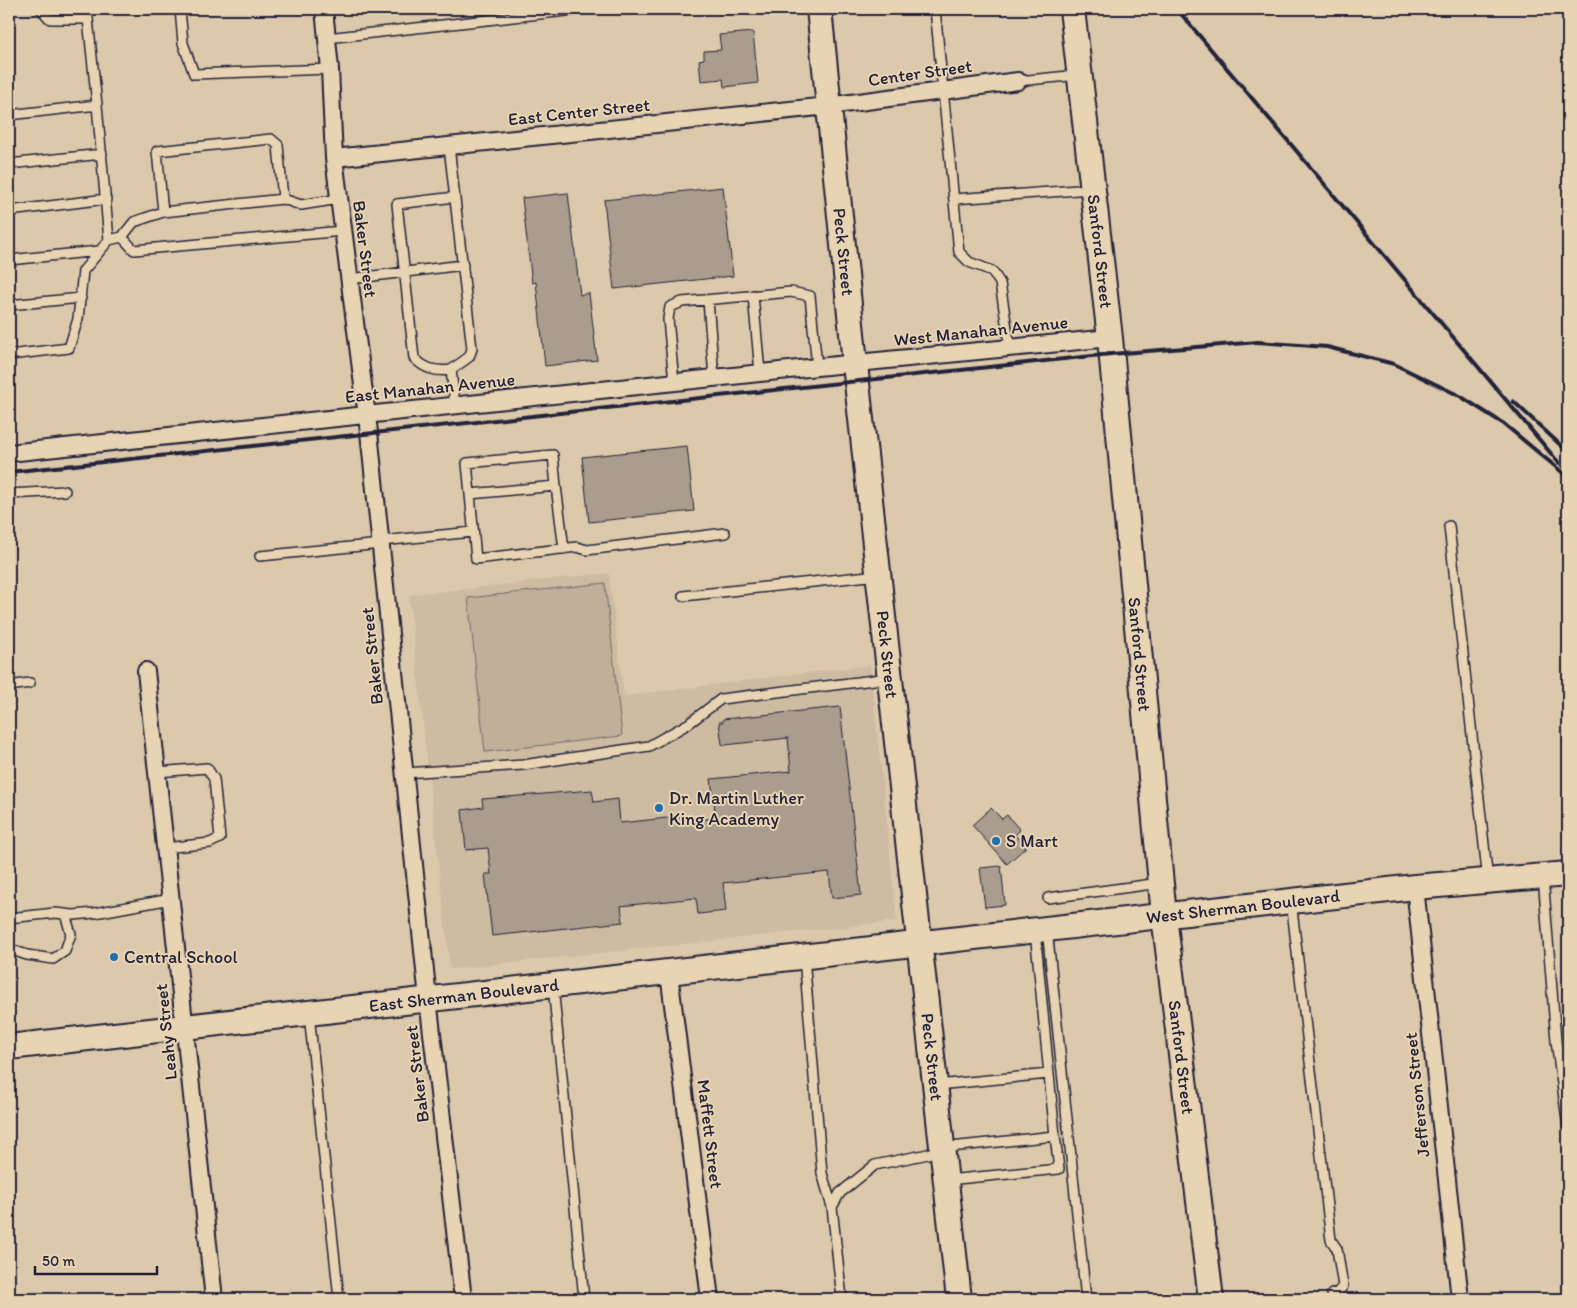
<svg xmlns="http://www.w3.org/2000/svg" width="1577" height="1308" font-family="Itim,sans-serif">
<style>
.built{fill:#cdbca2}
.green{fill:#c0b09a;stroke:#71696a}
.building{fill:#aa9d8d;stroke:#22223b}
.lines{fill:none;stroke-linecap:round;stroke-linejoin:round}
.lane-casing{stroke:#22223b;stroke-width:12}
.street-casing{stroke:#22223b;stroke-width:20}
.secondary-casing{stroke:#22223b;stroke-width:28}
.lane{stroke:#e8d4b2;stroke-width:9}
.street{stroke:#e8d4b2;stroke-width:16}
.secondary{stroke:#e8d4b2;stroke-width:24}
.rail{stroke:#22223b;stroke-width:4}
.poi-dot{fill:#1f6fb2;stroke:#e8d4b2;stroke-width:2}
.labels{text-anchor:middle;stroke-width:4;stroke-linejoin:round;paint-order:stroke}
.street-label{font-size:18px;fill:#22223b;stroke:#e8d4b2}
.poi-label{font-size:18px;fill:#22223b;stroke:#e8d4b2;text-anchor:start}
</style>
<rect width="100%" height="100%" fill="#dcc9ab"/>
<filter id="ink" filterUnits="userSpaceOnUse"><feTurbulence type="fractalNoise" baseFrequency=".02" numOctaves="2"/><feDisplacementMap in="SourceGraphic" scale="10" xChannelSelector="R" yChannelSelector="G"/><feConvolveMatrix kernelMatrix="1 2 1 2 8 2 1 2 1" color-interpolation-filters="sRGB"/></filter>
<g filter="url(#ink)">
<!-- built -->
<path class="built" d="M609,573L624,696L870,665L897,921L450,969L409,595Z"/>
<!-- green -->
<path class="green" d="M605,583L622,736L485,752L468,598Z"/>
<!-- building -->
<path class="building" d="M753,32L758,83L724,87L723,79L701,81L699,60L704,59V51L721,50L719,35Z
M723,187L733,276L614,289L604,200Z
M568,193L580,295L589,293L597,360L545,366L536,282L532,283L522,198Z
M687,446L694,511L589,522L582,457Z
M840,707L861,895L832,898L829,872L723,883L726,911L698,914L696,898L621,906L623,922L492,936L485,874H491L488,848L466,850L462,810L483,807L482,799L592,790L594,802L618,799L620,823L686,816V821L716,818L711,779L791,771L788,738L725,745L722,744L719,722H723V719Z
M991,808L1002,819L1007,815L1020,830L1015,835L1026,847L1007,864L972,825Z
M1001,866L1005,905L985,907L980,868Z"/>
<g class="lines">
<!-- lane casing -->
<g class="lane-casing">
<path id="lane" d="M41,9L50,19H88
M180,9L183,43L194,74L330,69
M935,9L959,252L969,262L992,271L1000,283L1010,348
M327,38L584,9
M1018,81L1079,75
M97,105L109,240
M9,115L97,105L87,9
M449,146L472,349L469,357L451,370L455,405
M9,164L102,154
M954,199L1091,189
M9,211L106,199
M163,212L157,151L271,139L278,145L283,199
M122,237L134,250L343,231
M9,260L99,251
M349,279L463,265
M753,295L760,373
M708,300L714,378
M9,305L81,298
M9,355L69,348L78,319L83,271L109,240L122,237L134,222L163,212L283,199L301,205L339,199
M451,370C436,372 425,369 414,358L397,204L455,197
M674,382L668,319L670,307L682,302L791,292L810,296L817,367
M9,494L65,491
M470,494L467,463L553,455L556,486
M1449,526L1488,881
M381,541L473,532
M564,549L556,486L470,494L476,559L577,547L587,550L725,533
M260,556L381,544
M683,596L878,575
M9,686L30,683
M157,772L207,768L214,779L220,838L210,843L165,848
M405,773L523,765L649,746L688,724L721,699L890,678
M1543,876L1556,1041L1568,1127
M1048,898L1160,883
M1291,901L1331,1240L1337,1249L1343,1286L1338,1292L1332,1294
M9,918L55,913L73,915L95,913L171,899
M1047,929L1086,1299
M9,949L27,955L53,959L65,951L71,934L65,914
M804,957L822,1173L832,1207
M553,986L584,1299
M309,1014L339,1299
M937,1085L1049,1074
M947,1180L1059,1169L1055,1136
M842,1299L832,1207L840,1193L875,1165L928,1154L941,1148L1055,1136L1035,931"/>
</g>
<!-- street casing -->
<g class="street-casing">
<path id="street" d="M324,9L330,69L334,158L369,432L428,999L463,1299
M334,158L828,106L1018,81
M9,453L817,367L1110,338
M146,671L214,1299
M1415,887L1460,1299
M669,973L710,1299"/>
</g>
<!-- secondary casing -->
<g class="secondary-casing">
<g id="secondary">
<path id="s1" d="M819,9L857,383L959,1299"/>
<path id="s2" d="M1072,9L1110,338L1164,916L1211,1299"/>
<path id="s3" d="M9,1047L1415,887L1568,874"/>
</g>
</g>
<!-- lane -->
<use href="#lane" class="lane"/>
<!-- street -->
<use href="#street" class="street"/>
<!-- secondary -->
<use href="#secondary" class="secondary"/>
<!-- rail -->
<path class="rail" d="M1177,9L1559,463
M1513,401L1568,452
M9,472L1111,354L1258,342L1327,347L1394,364L1460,396L1504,424L1568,477"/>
</g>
</g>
<!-- markers -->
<g class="poi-dot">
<circle cx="659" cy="808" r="5"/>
<circle cx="996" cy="841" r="5"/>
<circle cx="114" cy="957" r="5"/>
</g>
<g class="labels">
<!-- street labels -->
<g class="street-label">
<text transform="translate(920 73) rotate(-8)" y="6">Center Street</text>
<text transform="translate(579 112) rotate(-6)" y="6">East Center Street</text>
<text transform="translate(365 249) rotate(83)" y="6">Baker Street</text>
<text dy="6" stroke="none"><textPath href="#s2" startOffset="244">Sanford Street</textPath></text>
<text dy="6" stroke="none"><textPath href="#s1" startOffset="244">Peck Street</textPath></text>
<text transform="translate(981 331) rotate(-6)" y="6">West Manahan Avenue</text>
<text transform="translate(430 388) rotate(-6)" y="6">East Manahan Avenue</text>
<text dy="6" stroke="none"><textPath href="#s1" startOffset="649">Peck Street</textPath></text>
<text dy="6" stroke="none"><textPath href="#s2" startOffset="649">Sanford Street</textPath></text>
<text transform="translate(372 656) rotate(-96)" y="6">Baker Street</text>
<text dy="6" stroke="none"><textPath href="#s3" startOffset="1242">West Sherman Boulevard</textPath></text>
<text dy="6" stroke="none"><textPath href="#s3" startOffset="458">East Sherman Boulevard</textPath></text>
<text transform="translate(166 1032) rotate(-96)" y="6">Leahy Street</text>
<text dy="6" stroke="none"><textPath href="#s1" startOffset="1054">Peck Street</textPath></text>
<text dy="6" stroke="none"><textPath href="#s2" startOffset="1054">Sanford Street</textPath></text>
<text transform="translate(417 1074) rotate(-97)" y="6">Baker Street</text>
<text transform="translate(1417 1095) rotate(-96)" y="6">Jefferson Street</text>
<text transform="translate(710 1134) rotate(83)" y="6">Maffett Street</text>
</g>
<!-- poi labels -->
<g class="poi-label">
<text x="669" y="804">Dr. Martin Luther<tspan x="669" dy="21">King Academy</tspan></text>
<text x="1006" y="847">S Mart</text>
<text x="124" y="963">Central School</text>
</g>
</g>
<!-- margin -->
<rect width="1577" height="1308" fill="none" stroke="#e8d4b2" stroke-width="30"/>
<rect x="15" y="15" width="1547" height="1278" fill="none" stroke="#22223b" stroke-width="2" filter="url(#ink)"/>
<!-- scale -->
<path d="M35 1266v8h122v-8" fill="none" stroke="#22223b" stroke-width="2.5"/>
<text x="42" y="1266" font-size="15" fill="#22223b" stroke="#e8d4b2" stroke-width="4" paint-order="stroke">50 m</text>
</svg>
